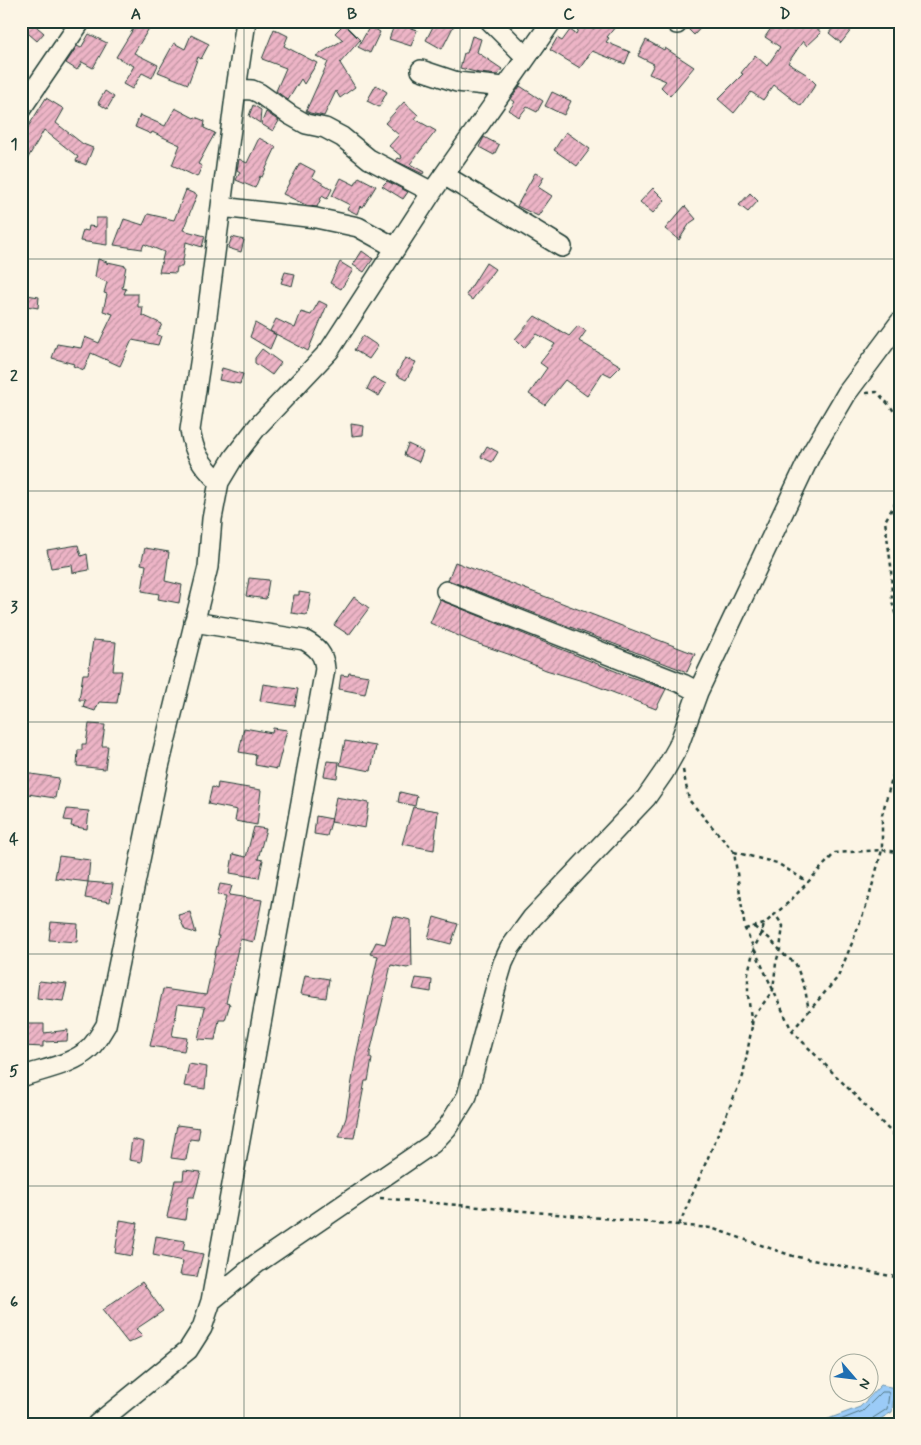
<svg xmlns="http://www.w3.org/2000/svg" width="921" height="1445" font-family="Mynerve,sans-serif">
<style>
.water{fill:#9bcbf7;stroke:#6992a9}
.lines{fill:none;stroke-linecap:round;stroke-linejoin:round}
.shore{stroke:#517682;stroke-width:1}
.building{fill:url(#building-hatch);stroke:#1f3d34}
.minor-casing{stroke:#1f3d34;stroke-width:22}
.path{stroke:#1f3d34;stroke-width:2.5;stroke-dasharray:4 4;stroke-linecap:butt}
.minor{stroke:#fcf5e5;stroke-width:19}
.grid{fill:none;stroke:#1f3d34;stroke-width:1;stroke-opacity:0.55}
.neatline{fill:none;stroke:#1f3d34;stroke-width:2}
.grid-label{font-size:16px;text-anchor:middle;font-weight:bold;fill:#1f3d34}
</style>
<defs>
<pattern id="building-hatch" width="6" height="6" patternUnits="userSpaceOnUse" patternTransform="scale(1.25)"><rect width="6" height="6" fill="#edb4c6"/><path d="M-1 1l2-2M0 6l6-6M5 7l2-2" fill="none" stroke="#bf94a2"/></pattern>
</defs>
<rect width="100%" height="100%" fill="#fcf5e5"/>
<filter id="ink" filterUnits="userSpaceOnUse"><feTurbulence type="fractalNoise" baseFrequency=".02" numOctaves="2"/><feDisplacementMap in="SourceGraphic" scale="10" xChannelSelector="R" yChannelSelector="G"/><feConvolveMatrix kernelMatrix="1 2 1 2 8 2 1 2 1" color-interpolation-filters="sRGB"/></filter>
<g filter="url(#ink)">
<!-- water -->
<path class="water" d="M881,1385L895,1388L892,1412L872,1424H815L860,1407Z"/>
<g class="lines">
<!-- shore -->
<path class="shore" d="M830,1424L863,1411L882,1392H888L889,1394L887,1409L873,1418L871,1424"/>
</g>
<!-- building -->
<path class="building" d="M21,21H30L44,33L37,41L21,27Z
M138,21H145L151,25L134,53L158,65L152,78L142,73L132,89L123,84L134,66L116,57Z
M436,21H456L442,49L426,40Z
M582,21L594,29L599,21H620L607,37L609,38L606,42L630,52L625,64L592,51L580,68L550,50L557,38L562,41L570,30L576,34Z
M688,21H707L694,35L687,28Z
M776,21H811L821,33L807,46L803,41L788,63L806,74L816,84L801,106L774,85L763,100L751,92L734,113L718,99L743,74L741,73L755,55L767,66L780,47L765,37Z
M838,21H842L852,29L841,43L829,33Z
M395,23L417,30L411,46L389,39Z
M344,24L360,40L340,63L355,87L340,98L336,91L324,116L310,113L306,111L328,62L316,56L343,40L335,33Z
M370,26L380,32L370,53L358,47Z
M274,29L288,36L284,46L317,63L304,84L301,79L288,100L276,91L286,68L262,59Z
M89,34L107,43L93,68L82,62L77,70L66,63L77,46L81,48Z
M191,35L209,44L201,59L198,57L188,84L158,72L174,43L185,49Z
M472,36L481,39L477,52L502,69L498,75L479,73L460,68L464,53H467Z
M646,40L664,50L665,48L694,67L670,96L661,87L666,81L649,74L654,64L638,56Z
M376,85L387,92L379,107L367,101Z
M520,86L543,101L537,112L527,107L519,117L509,110L515,102L511,99Z
M105,91L114,97L107,109L98,103Z
M552,92L571,101L564,115L545,106Z
M46,98L64,109L56,123L83,144L93,148L86,165L76,161L78,157L44,130L21,170V123L28,127Z
M404,102L418,115L415,119L436,131L410,164L424,172L423,174L396,161L398,158L401,159L402,157L389,146L399,135L385,123Z
M253,105L261,110L260,123L249,116Z
M175,108L194,118L195,117L205,121L204,128L215,133L198,164L202,166L197,177L172,165L180,145L152,132L151,134L135,127L140,115L165,126Z
M266,112L279,121L273,131L261,124Z
M566,132L590,149L577,166L554,150Z
M484,137L499,145L494,155L479,147Z
M259,138L276,147L262,177L260,176L255,188L236,180L240,172L237,170L239,159L247,163Z
M300,163L315,171L312,177L332,189L327,199L322,196L317,207L308,206L283,194Z
M535,173L544,177L538,187L552,196L538,216L517,206Z
M359,177L376,186L363,207L360,206L357,214L347,209L350,205L332,196L341,178L355,185Z
M387,181L408,192L403,199L382,186Z
M653,188L665,200L653,213L640,202Z
M186,190L197,195L183,230L205,236L202,247L186,242L182,267H177L176,273L159,272L164,252L144,244L142,249L114,245L124,219L143,225L148,214L174,220Z
M750,193L758,201L748,212L739,205Z
M685,206L696,219L690,223L679,240L665,229Z
M96,218H107V245L80,241L83,230L88,231L89,226L96,227Z
M232,237L244,240L241,252L228,248Z
M362,251L373,259L364,272L353,265Z
M98,259L107,262V264L108,262L126,266L122,288L126,289L124,294H138V307H143L142,315L162,324L157,335L161,336L158,345L132,340L120,366L91,353L84,370L73,366L74,364L52,358L57,344L81,348L85,337L99,343L113,314L103,311L107,294L104,293L107,282L95,277Z
M340,262L353,270L341,289L330,283Z
M486,263L495,269L472,300L466,295Z
M285,272L295,274L292,286L281,283Z
M21,294L39,297L38,308L21,305Z
M319,301L327,305L308,351L270,331L276,319L295,328L301,312L311,315Z
M535,316L569,336L578,326L586,331L579,341L621,366L611,376L603,372L587,396L565,380L545,405L529,394L547,368L540,363L555,344L537,334L524,348L515,339Z
M255,323L276,335L270,349L250,337Z
M363,336L378,346L369,359L354,350Z
M262,349L281,363L272,375L255,363V358Z
M405,358L416,362L406,380L396,375Z
M222,368L243,374L240,384L219,380Z
M373,377L386,384L379,396L367,389Z
M351,424L364,426L363,435L352,436Z
M408,444L423,451L419,462L404,455Z
M487,446L498,452L492,462L481,457Z
M78,545L81,556L87,554L89,570L73,573L72,565L51,568L47,550Z
M145,548L169,552L165,581L182,585L179,603L158,599L159,594L142,591L146,565L141,564Z
M455,562L695,654L687,672L448,580Z
M249,578L269,580L266,599L246,596Z
M299,592L311,594L307,615L291,613L294,595H299Z
M354,597L369,608L349,635L334,625Z
M440,600L625,675L666,689L656,709L586,682L546,670L508,654L470,641L430,623Z
M93,640L116,642L113,671H122L117,703L99,702L95,711L83,707L85,700H79L83,674H88Z
M349,673L369,676L365,694L339,689L341,675L348,676Z
M263,684L298,689L295,706L260,701Z
M89,724L105,725L102,746H108L105,769L77,766L78,750H82V744H86Z
M244,728L272,733L273,728L287,730L277,769L255,765L256,755L239,752Z
M345,741L376,746L371,771L340,765Z
M327,761L339,762L337,778L324,776Z
M24,773L59,778L55,798L21,793Z
M218,783L261,790L257,825L235,821L237,810L208,804L212,787L217,789Z
M400,792L417,796L415,806L398,802Z
M336,797L369,803L365,828L331,822Z
M413,807L438,811L434,850L402,844Z
M67,809L89,811L87,829L71,826L72,821L64,820Z
M316,816L332,819L327,836L314,834Z
M254,827L266,829L258,859L263,860L259,878L230,873L233,854L246,857Z
M59,856L90,860L88,882L55,878Z
M88,882L113,884L110,902L85,898Z
M220,884L232,886L229,895L262,900L254,942L240,939L226,1003L230,1004L225,1020H219L215,1040L198,1039L205,1007L178,1004L172,1036L187,1038L184,1051L150,1046L163,989L206,995L219,936H217L226,896L217,895Z
M190,912L196,933L185,930L178,915Z
M393,916L411,920L412,966L407,968L391,965L370,1053V1058L372,1059L368,1081H365L354,1138L339,1137L346,1118L356,1056L378,956L370,954L376,942L385,944Z
M434,917L458,924L451,944L428,938Z
M51,922L78,924L77,942L49,940Z
M305,975L329,979L326,998L301,994Z
M416,978L432,980L431,992L413,989Z
M39,981L67,984L63,1001L37,998Z
M21,1024H44V1033L68,1030L67,1041L43,1042V1047L23,1046L25,1039H21Z
M189,1064L207,1067L205,1089L184,1086Z
M177,1125L200,1128L198,1140L190,1139L186,1160L171,1158Z
M132,1139L144,1142L141,1162L129,1160Z
M184,1170L201,1172L194,1197H188L185,1220L167,1217L175,1180H183Z
M120,1220L138,1223L132,1256L115,1253Z
M156,1236L185,1241L183,1250L203,1254L197,1277L180,1275L183,1261L153,1255Z
M142,1282L163,1311L136,1329L143,1336L128,1343L102,1310Z"/>
<g class="lines">
<!-- minor casing -->
<g class="minor-casing">
<path id="minor" d="M490,21L526,57
M674,21L677,24
M421,70L457,82L504,87
M236,89L252,90L259,93L290,115L306,124L325,128L342,137L369,159L432,192
M21,109L81,21
M444,175L562,247
M221,207L316,218L358,227L396,248
M219,482C202,465 194,454 190,430L207,316L236,89L246,21
M446,591L683,684L698,692
M21,1077C43,1069 73,1065 90,1048C97,1041 101,1033 106,1025L159,767L208,567L212,519L219,482L234,457L258,426L329,351L432,192L552,21
M211,1301L256,1264L432,1144L447,1128L467,1096L497,983L503,963L510,948L532,918L646,798L664,772L678,747L698,692L811,454L847,393L900,322
M97,1424L188,1350L202,1328L211,1301L325,669C324,654 317,647 304,640L194,622"/>
</g>
<!-- path -->
<path class="path" d="M866,393L877,392L891,407L900,421
M900,495L885,521L891,566L892,601L900,632
M683,770L689,800L734,852L745,929L792,1031L900,1141
M734,852L777,863L808,882L835,853L882,850L900,852
M754,927L769,938L787,958L795,962L805,989L809,1011
M745,929L764,924L790,901L808,882
M752,1025L753,1018L773,990L776,963L780,949L783,926L775,914
M792,1031L838,977L852,943L868,901L882,850V815L892,778L900,760
M380,1198L711,1228L793,1256L900,1278
M679,1225L743,1076L752,1026L748,995V973L754,948L762,933L764,924"/>
<!-- minor -->
<use href="#minor" class="minor"/>
</g>
</g>
<!-- grid -->
<path class="grid" d="M244,21V1424M460,21V1424M677,21V1424M21,259H900M21,491H900M21,722H900M21,954H900M21,1186H900"/>
<!-- margin -->
<rect width="921" height="1445" fill="none" stroke="#fcf5e5" stroke-width="55"/>
<!-- north arrow -->
<g transform="translate(854 1378) rotate(118)"><circle r="24" fill="#fcf5e5" stroke="#a4ab9e"/>
<path d="M0-4L9 19L0 12L-9 19Z" fill="#1f6fb2"/>
<text y="-8" font-size="14" font-weight="bold" text-anchor="middle" fill="#1f3d34">N</text>
</g>
<rect x="28" y="28" width="866" height="1390" class="neatline"/>
<g class="grid-label">
<text x="136" y="19">A</text>
<text x="352" y="19">B</text>
<text x="569" y="19">C</text>
<text x="785" y="19">D</text>
<text x="14" y="149">1</text>
<text x="14" y="381">2</text>
<text x="14" y="612">3</text>
<text x="14" y="844">4</text>
<text x="14" y="1076">5</text>
<text x="14" y="1307">6</text>
</g>
</svg>
